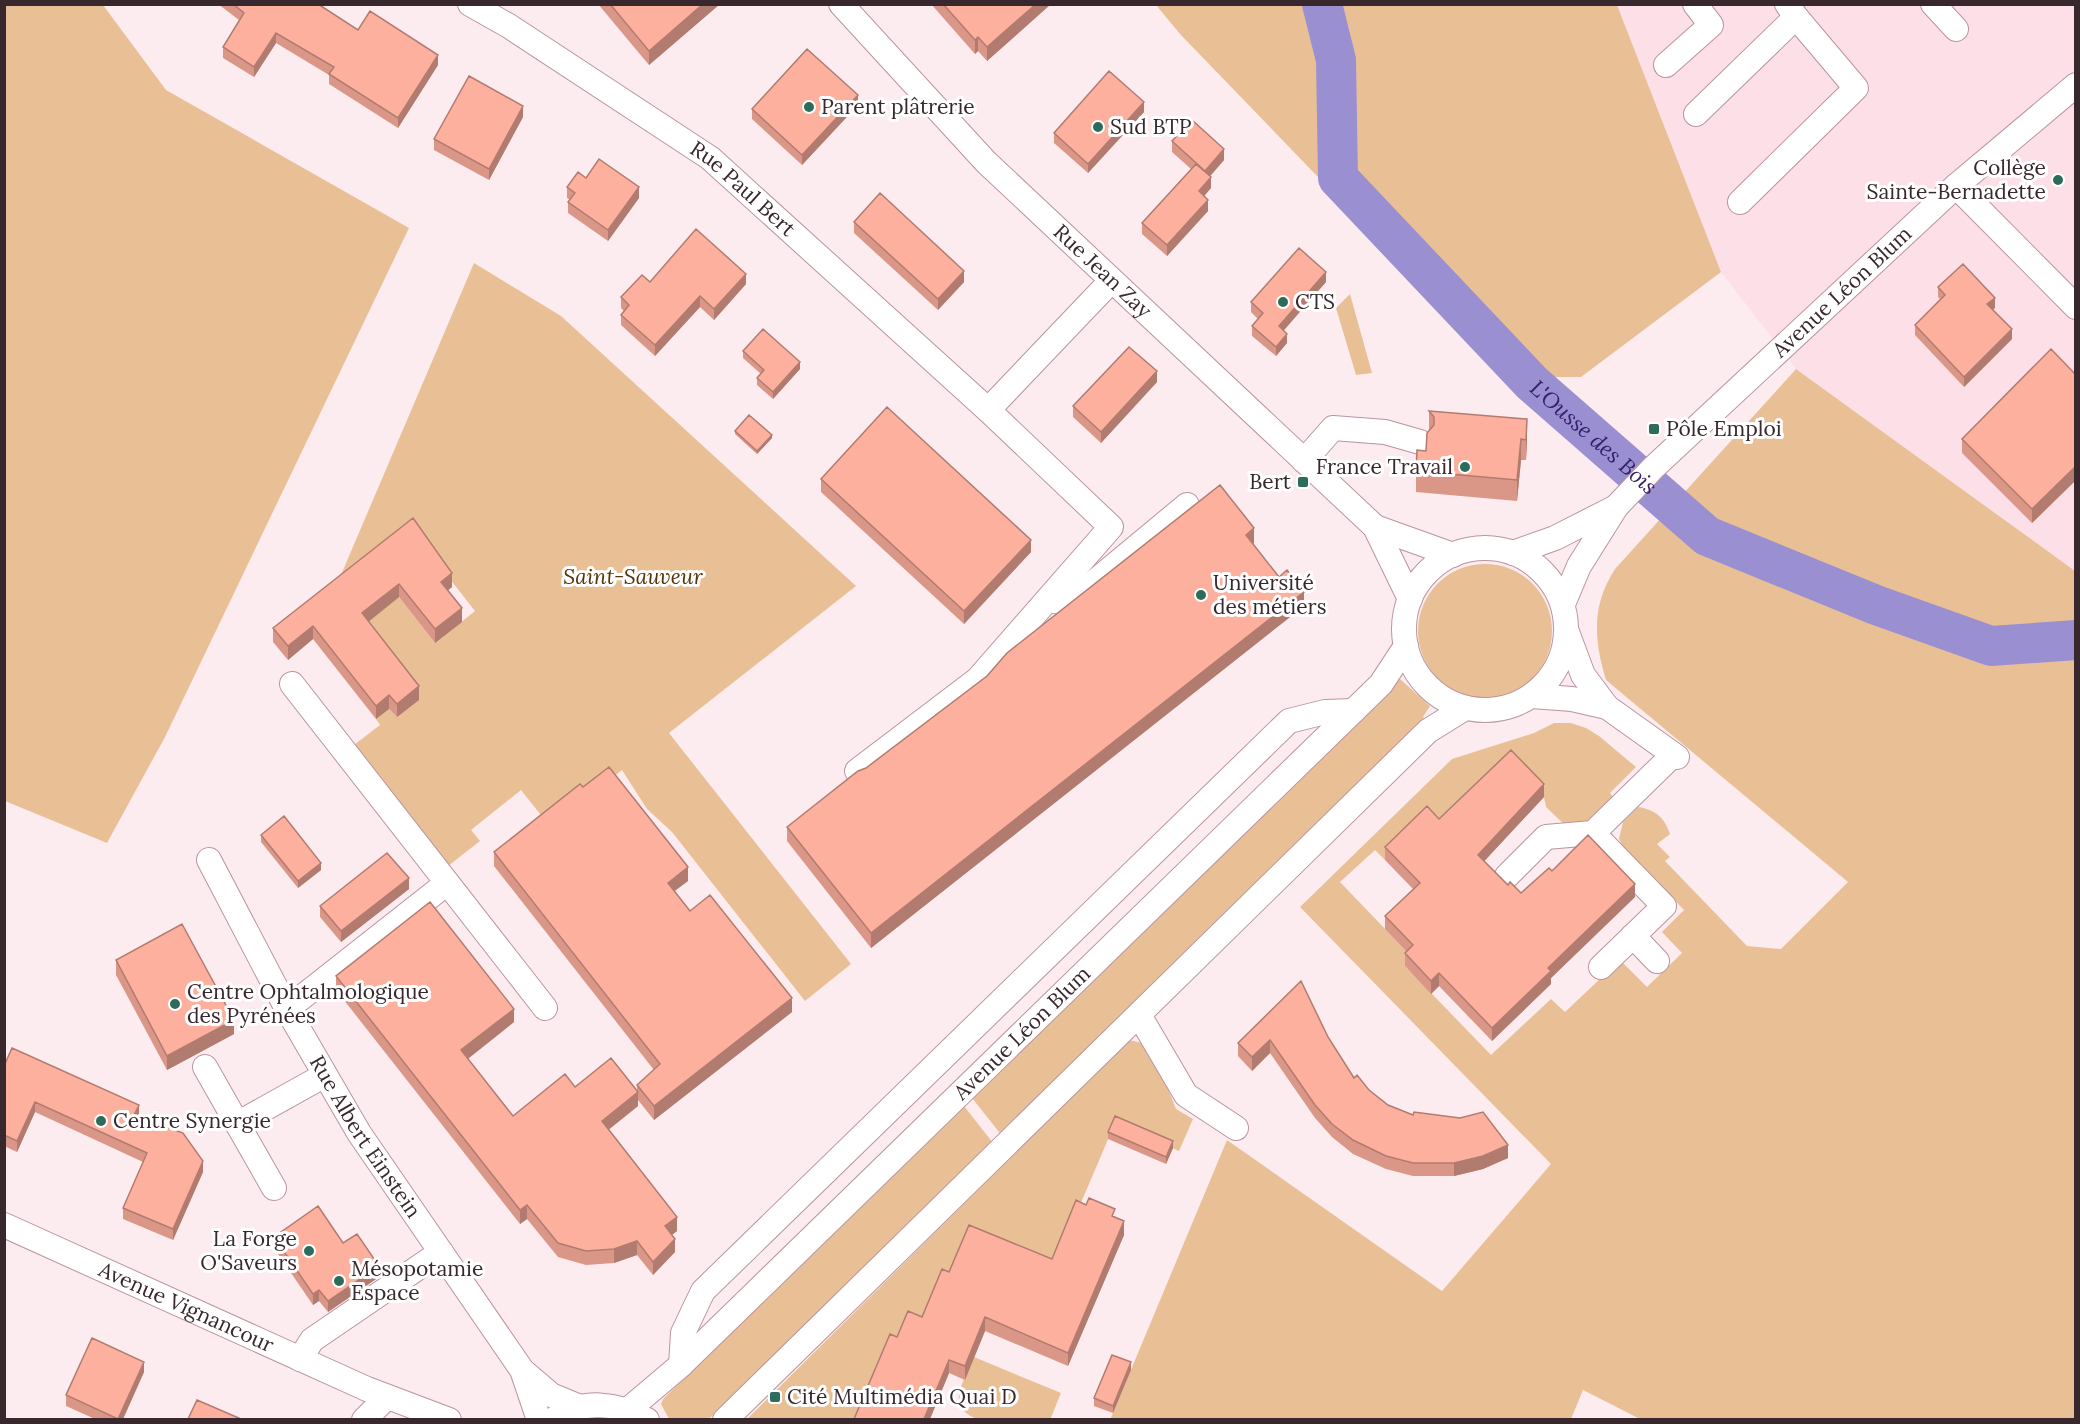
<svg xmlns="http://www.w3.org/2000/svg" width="2080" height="1424" font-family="Lora,serif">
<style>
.built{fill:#fddfe7}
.green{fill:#e9c096}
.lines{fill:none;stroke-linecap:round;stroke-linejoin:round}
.river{stroke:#9a90d1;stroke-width:40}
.minor-casing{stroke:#ba949f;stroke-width:26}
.minor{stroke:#fff;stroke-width:24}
.wall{fill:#da9788}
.shaded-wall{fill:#b27b6f}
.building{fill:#feb09e;stroke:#b27b6f;stroke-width:1.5}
.poi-dot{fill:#2d6c5a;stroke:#fff;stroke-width:2}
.labels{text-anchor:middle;stroke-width:6;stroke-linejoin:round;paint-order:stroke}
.poi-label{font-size:21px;fill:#38282d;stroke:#fff;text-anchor:start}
.street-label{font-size:21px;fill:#38282d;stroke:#fff}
.park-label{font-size:21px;font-style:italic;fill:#563405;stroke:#fff}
.water-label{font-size:22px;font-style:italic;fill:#36206c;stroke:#fff}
</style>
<rect width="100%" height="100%" fill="#fcecf0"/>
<!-- built -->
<path class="built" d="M1617,5H2075V571L1796,369L1721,272Z"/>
<!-- green -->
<path class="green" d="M4,5H103L166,90L409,228L165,737L107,843L5,801Z
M1156,5H1617L1721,272L1581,377H1551L1480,345L1180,34Z
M474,263L561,316L856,586L669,733L851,964L805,1001L672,832L647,809L622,770L583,801L548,824L521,790L471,830L480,841L448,866L354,745L380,725L376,719L389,709L397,717L356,619L399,597L435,643L475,611L413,532L332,596Z
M1350,294L1372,373L1356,375L1336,308Z
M1796,369L2075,571V1419H1640L1583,1390L1571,1419L1110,1420L1227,1140L1442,1291L1551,1164L1300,907L1452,759L1534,733L1554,723H1571L1586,728L1599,736L1636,767L1610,793L1613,797L1585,825L1567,827L1546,807L1544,797L1442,835L1426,819L1385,860L1375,850L1340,882L1413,958L1405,966L1491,1055L1551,999L1565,1012L1620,960L1647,987L1682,953L1662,932L1684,910L1623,847L1619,839L1623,822L1638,807C1656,810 1664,817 1670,834L1657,844L1670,857L1665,861L1747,946L1781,949L1848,882L1606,680C1594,640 1591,606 1615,569Z
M1418 631a67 67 0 1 1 134 0a67 67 0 1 1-134 0Z
M1400,679L1430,706L1423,717L1427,721L1003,1137L972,1098Z
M1129,1040L1142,1043L1153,1051L1176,1109L1193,1119L1179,1151L1115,1123L1051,1273L935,1299L860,1419L746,1420Z
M964,1106L993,1143L709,1419H669L661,1404L663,1399Z
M974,1357L1061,1393L1050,1420L977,1419C944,1406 964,1382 974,1357Z"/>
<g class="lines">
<!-- river -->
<path class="river" id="s1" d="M1322,4L1336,60L1338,178L1532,383L1707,536L1876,605L1991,646L2076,640"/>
<!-- minor casing -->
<g class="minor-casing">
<g id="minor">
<path id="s2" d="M470,4L509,26L710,158L988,410L1111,281"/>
<path id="s3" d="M841,4L986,162L1375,527L1410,599"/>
<path d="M1933,4L1956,29"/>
<path d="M1666,65L1711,25L1695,4"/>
<path d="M1696,114L1796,17L1787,4"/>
<path d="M1956,186L2076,307"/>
<path d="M1740,202L1856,88L1796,17"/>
<path d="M1304,461L1333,428L1385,432L1420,442"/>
<path d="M1375,527L1453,555"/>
<circle cx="1485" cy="629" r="81"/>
<path d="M1513,553L1555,538L1616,507"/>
<path d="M1048,600L1069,603L1187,505"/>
<path id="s4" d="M1563,604L1579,566L1616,507L1653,468L1956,186L2076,85"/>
<path d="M1567,632L1583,675L1607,707L1677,757"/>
<path d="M292,684L545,1008"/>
<path d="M1532,696L1572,699L1607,707"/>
<path d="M857,771L978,679L1111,527L988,410"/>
<path d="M1593,833L1664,906L1601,967"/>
<path id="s5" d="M209,860L287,1009L359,1133L522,1370L539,1420"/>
<path d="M1507,876L1546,837L1593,833L1673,755"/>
<path d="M1633,936L1657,961"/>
<path d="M287,1009L447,883"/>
<path d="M1139,1015L1186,1095L1236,1128"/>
<path d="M205,1067L274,1188"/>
<path d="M237,1124L325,1075"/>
<path id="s6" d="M4,1225L367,1389L449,1420"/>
<path d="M300,1359L312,1340L441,1252"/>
<path d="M681,1365L683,1333L703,1291L1289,721L1325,712L1353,711"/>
<path d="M524,1372L551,1395L580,1407"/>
<path id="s7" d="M629,1409L681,1365L1381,684L1406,646"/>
<path d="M364,1420L381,1403"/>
<path d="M553,1420C582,1398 618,1403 647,1420"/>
<path d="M725,1420L1428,731L1465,708"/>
</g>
</g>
<!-- minor -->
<use href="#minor" class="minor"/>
</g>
<!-- wall -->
<path class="wall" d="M218,4H322V7L358,30L438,65L398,128L329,84V75L276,43L254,77L223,58V47L239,20Z
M598,4H720L649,65Z
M931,4H1051L987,61L978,51L975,54Z
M858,105L802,165L752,119V109Z
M1144,112L1088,173L1054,143V133Z
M523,117L489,180L434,150V139Z
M1172,141L1224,160L1210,176L1211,188L1204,196L1208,211L1167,256L1142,234V223L1191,169L1172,152Z
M586,178L639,198L608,241L568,213V202L570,200L567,198V187Z
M854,222L964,282L938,310L854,233Z
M650,282L746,284L714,320L700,307L655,356L621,325V315L624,311L621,308V297Z
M1326,282L1283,330L1287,343L1276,356L1252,336V326L1258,319L1251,312V302Z
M1938,287L1995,308L1993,309L2012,339L1964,387L1915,335V325L1940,299L1938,297Z
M743,351L800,369L773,399L757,385V378L761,374L743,358Z
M2076,375V480L2032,523L1962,453V439Z
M1157,382L1101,443L1073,417V406Z
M1429,411L1527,440L1526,460H1521L1517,501L1416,492V471L1426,451L1429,430Z
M735,431L772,438L757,454L735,434Z
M821,479L1031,552L964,624L821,492Z
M413,518L452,587L448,590L462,622L435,643L399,597L369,621L419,700L397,717L389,709L376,719L313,639L288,660L273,642V628Z
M1254,543L1253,544L1279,577L1304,606L871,948L787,841V827Z
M583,787L688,881L674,891L690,911L792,1012L654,1120L638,1100V1106L608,1130L677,1231L672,1235L675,1252L653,1275L637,1255L614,1263L586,1265L558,1257L527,1219L520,1224L336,990V976L514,1022L468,1059L513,1116L575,1087L637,1091V1085L654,1070L494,866V852Z
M1544,797L1484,861L1508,885L1521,893L1552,871L1635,897L1551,978V984L1492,1041L1439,986L1431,994L1405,966V953L1406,951L1385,929V916L1413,889L1385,860V847L1439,819Z
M261,835L321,870L298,888L261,842Z
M409,889L341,942L320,917V906Z
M116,960L234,1034L167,1070L116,975Z
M1301,981L1328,1037L1354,1078L1369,1090L1388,1105L1508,1158L1483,1169L1454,1176H1413L1386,1169L1353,1154L1332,1137L1315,1118L1270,1053L1252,1071L1238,1056V1043Z
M4,1066L138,1117L203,1172L173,1240L123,1219V1208L143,1162L35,1112L17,1152L4,1146Z
M1108,1132L1173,1148L1166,1164L1108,1139Z
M1086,1205L1115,1217L1124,1235L1068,1366L985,1331L965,1380L949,1373L930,1419H854L897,1337L922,1317L949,1272L1052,1259Z
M274,1237L343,1243L379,1277L328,1312L319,1301L313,1305L274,1248Z
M1131,1370L1113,1413L1094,1406V1398Z
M144,1372L123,1419H95L66,1406V1395Z"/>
<!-- shaded-wall -->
<path class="shaded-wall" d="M703,4H720L649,65V51Z
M1036,4H1051L987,61V47Z
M276,33V43L254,77V67Z
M978,37V51L975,54V40Z
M438,55V65L398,128V118Z
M858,95V105L802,165V155Z
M1144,102V112L1088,173V164Z
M523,106V117L489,180V169Z
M1224,149V160L1205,182V171Z
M1211,177V188L1199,202V191Z
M639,187V198L608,241V230Z
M1208,200V211L1167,256V245Z
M964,271V282L938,310V299Z
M1326,272V282L1279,336V326Z
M746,274V284L714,320V309Z
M700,296V307L655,356V345Z
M1995,298V308L1987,314V304Z
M2012,329V339L1964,387V377Z
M1287,334V343L1276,356V347Z
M800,362V369L773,399V392Z
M1157,371V382L1101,443V432Z
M1527,419V440L1526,460V440Z
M772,435V438L757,454V451Z
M1521,439V460L1517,501V480Z
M2076,466V480L2032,523V509Z
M1254,528V543L1246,549V535Z
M1031,540V552L964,624V611Z
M452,573V587L441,596V582Z
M399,584V597L362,627V613Z
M1304,592V606L871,948V933Z
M462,608V622L435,643V629Z
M313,626V639L288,660V646Z
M419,686V700L397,717V704Z
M389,695V709L376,719V706Z
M1544,784V797L1478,868V855Z
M321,863V870L298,888V881Z
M688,867V881L668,896V883Z
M409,878V889L341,942V931Z
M1635,884V897L1551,978V984L1492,1041V1028L1548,968Z
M1439,973V986L1431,994V981Z
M792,998V1012L654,1120V1106Z
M514,1009V1022L461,1064V1050Z
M234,1020V1034L167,1070V1056Z
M1270,1040V1053L1252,1071V1057Z
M638,1092V1106L602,1135V1121Z
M35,1102V1112L17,1152V1141Z
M139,1105V1116L134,1126V1115Z
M1173,1141V1148L1166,1164V1157Z
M1508,1145V1158L1483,1169L1454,1176V1163Z
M203,1161V1172L173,1240V1229Z
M527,1205V1219L520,1224V1210Z
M677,1217V1231L665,1240V1226Z
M1124,1221V1235L1068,1366V1353Z
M675,1239V1252L653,1275V1262Z
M637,1241V1255L614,1263V1249Z
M379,1266V1277L328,1312V1301Z
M319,1290V1301L313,1305V1294Z
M985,1317V1331L965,1380V1366Z
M949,1360V1373L930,1419H924Z
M144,1362V1372L123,1419H118Z
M1131,1362V1370L1113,1413V1406Z"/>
<!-- building -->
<path class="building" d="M233,4H321V6L358,30L370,11L438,55L398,118L329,74L334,67L276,33L254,67L223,47L244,13Z
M610,4H703L649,51Z
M943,4H1036L987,47L978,37L975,40Z
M807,49L858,95L802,155L752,109Z
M1109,71L1144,102L1088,164L1054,133Z
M469,76L523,106L489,169L434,139Z
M1192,120L1224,149L1205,171L1172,141Z
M599,159L639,187L608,230L568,202L575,193L567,187L578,172L586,178Z
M1196,164L1211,177L1199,191L1208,200L1167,245L1142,223Z
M880,193L964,271L938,299L854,222Z
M696,229L746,274L714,309L700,296L655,345L621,315L629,305L621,297L642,275L650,282Z
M1299,248L1326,272L1279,326L1287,334L1276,347L1252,326L1263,313L1251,302Z
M1963,264L1995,298L1987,304L2012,329L1964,377L1915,325L1945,295L1938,287Z
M763,329L800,362L773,392L757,378L764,370L743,351Z
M1129,347L1157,371L1101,432L1073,406Z
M2051,349L2076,375V466L2032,509L1962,439Z
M887,407L1031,540L964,611L821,479Z
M1429,411L1527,419L1526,440L1521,439L1517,480L1416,471L1417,450L1426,451L1427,433L1434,425V417Z
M749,415L772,435L757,451L735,431Z
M1220,485L1254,528L1246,535L1279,577L1287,570L1304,592L871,933L787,827L858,771L866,768L987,676L1007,653Z
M413,518L452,573L441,582L462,608L435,629L399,584L362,613L419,686L397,704L389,695L376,706L313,626L288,646L273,628Z
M1511,750L1544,784L1478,855L1508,885L1510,882L1521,893L1549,868L1552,871L1588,835L1635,884L1548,968L1551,971L1492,1028L1439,973L1431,981L1405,953L1413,945L1385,916L1420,883L1385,847L1427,806L1439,819Z
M609,767L688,867L668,883L690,911L710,895L792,998L654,1106L637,1085L660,1064L494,852L580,784L583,787Z
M284,816L321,863L298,881L261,835Z
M387,853L409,878L341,931L320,906Z
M430,902L514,1009L461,1050L513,1116L565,1074L575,1087L611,1058L638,1092L602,1121L677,1217L665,1226L675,1239L653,1262L637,1241L614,1249L586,1251L558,1243L527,1205L520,1210L336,976Z
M182,924L234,1020L167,1056L116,960Z
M1301,981L1328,1037L1354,1078L1357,1075L1369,1090L1388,1105L1413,1115L1414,1112L1460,1118L1483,1112L1508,1145L1483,1156L1454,1163H1413L1386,1156L1353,1140L1332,1124L1315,1105L1270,1040L1252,1057L1238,1043Z
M12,1048L139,1105L134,1115L183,1133L203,1161L173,1229L123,1208L147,1153L35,1102L17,1141L4,1135V1066Z
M1115,1116L1173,1141L1166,1157L1108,1132Z
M1089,1198L1115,1209L1112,1216L1124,1221L1068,1353L985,1317L965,1366L949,1360L924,1419H854L890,1334L897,1337L908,1311L922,1317L942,1269L949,1272L969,1225L1052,1259L1076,1200L1086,1205Z
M318,1206L343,1243L357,1234L379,1266L328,1301L319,1290L313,1294L274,1237Z
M92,1338L144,1362L118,1419L66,1395Z
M1112,1355L1131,1362L1113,1406L1094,1398Z
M197,1400L241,1419H188Z"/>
<!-- markers -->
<g class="poi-dot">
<circle cx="809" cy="107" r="6"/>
<circle cx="1098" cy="127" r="6"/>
<circle cx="2058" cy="180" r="6"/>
<circle cx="1283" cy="302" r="6"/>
<rect x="1648" y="423" width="12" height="12" rx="3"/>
<circle cx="1465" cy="467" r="6"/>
<rect x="1297" y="476" width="12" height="12" rx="3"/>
<circle cx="1201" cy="595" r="6"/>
<circle cx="175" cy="1004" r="6"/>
<circle cx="101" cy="1121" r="6"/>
<circle cx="309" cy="1251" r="6"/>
<circle cx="339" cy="1281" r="6"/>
<rect x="769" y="1391" width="12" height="12" rx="3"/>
</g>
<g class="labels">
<!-- poi labels -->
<g class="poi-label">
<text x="821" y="114">Parent plâtrerie</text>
<text x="1110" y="134">Sud BTP</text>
<text x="2046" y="175" text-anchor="end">Collège<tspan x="2046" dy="24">Sainte-Bernadette</tspan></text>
<text x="1295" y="309">CTS</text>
<text x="1666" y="436">Pôle Emploi</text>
<text x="1453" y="474" text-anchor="end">France Travail</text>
<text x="1291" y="489" text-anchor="end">Bert</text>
<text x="1213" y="590">Université<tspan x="1213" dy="24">des métiers</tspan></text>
<text x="187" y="999">Centre Ophtalmologique<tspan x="187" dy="24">des Pyrénées</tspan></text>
<text x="113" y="1128">Centre Synergie</text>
<text x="297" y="1246" text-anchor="end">La Forge<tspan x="297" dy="24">O'Saveurs</tspan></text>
<text x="351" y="1276">Mésopotamie<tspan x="351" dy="24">Espace</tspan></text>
<text x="787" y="1404">Cité Multimédia Quai D</text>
</g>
<!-- street labels -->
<g class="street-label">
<text dy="7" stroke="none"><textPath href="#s2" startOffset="330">Rue Paul Bert</textPath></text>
<text dy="7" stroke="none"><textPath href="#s3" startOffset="374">Rue Jean Zay</textPath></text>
<text dy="7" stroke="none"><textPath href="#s4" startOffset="423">Avenue Léon Blum</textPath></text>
<text dy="7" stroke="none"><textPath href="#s7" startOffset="544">Avenue Léon Blum</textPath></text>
<text dy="7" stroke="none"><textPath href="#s5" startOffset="318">Rue Albert Einstein</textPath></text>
<text dy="7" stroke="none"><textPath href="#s6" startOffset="200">Avenue Vignancour</textPath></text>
</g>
<!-- park labels -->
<g class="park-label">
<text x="633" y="584">Saint-Sauveur</text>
</g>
<!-- water labels -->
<g class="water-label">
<text dy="8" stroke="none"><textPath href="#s1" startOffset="540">L'Ousse des Bois</textPath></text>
</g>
</g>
<!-- border -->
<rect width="2080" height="1424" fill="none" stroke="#38282d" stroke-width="12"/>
</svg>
